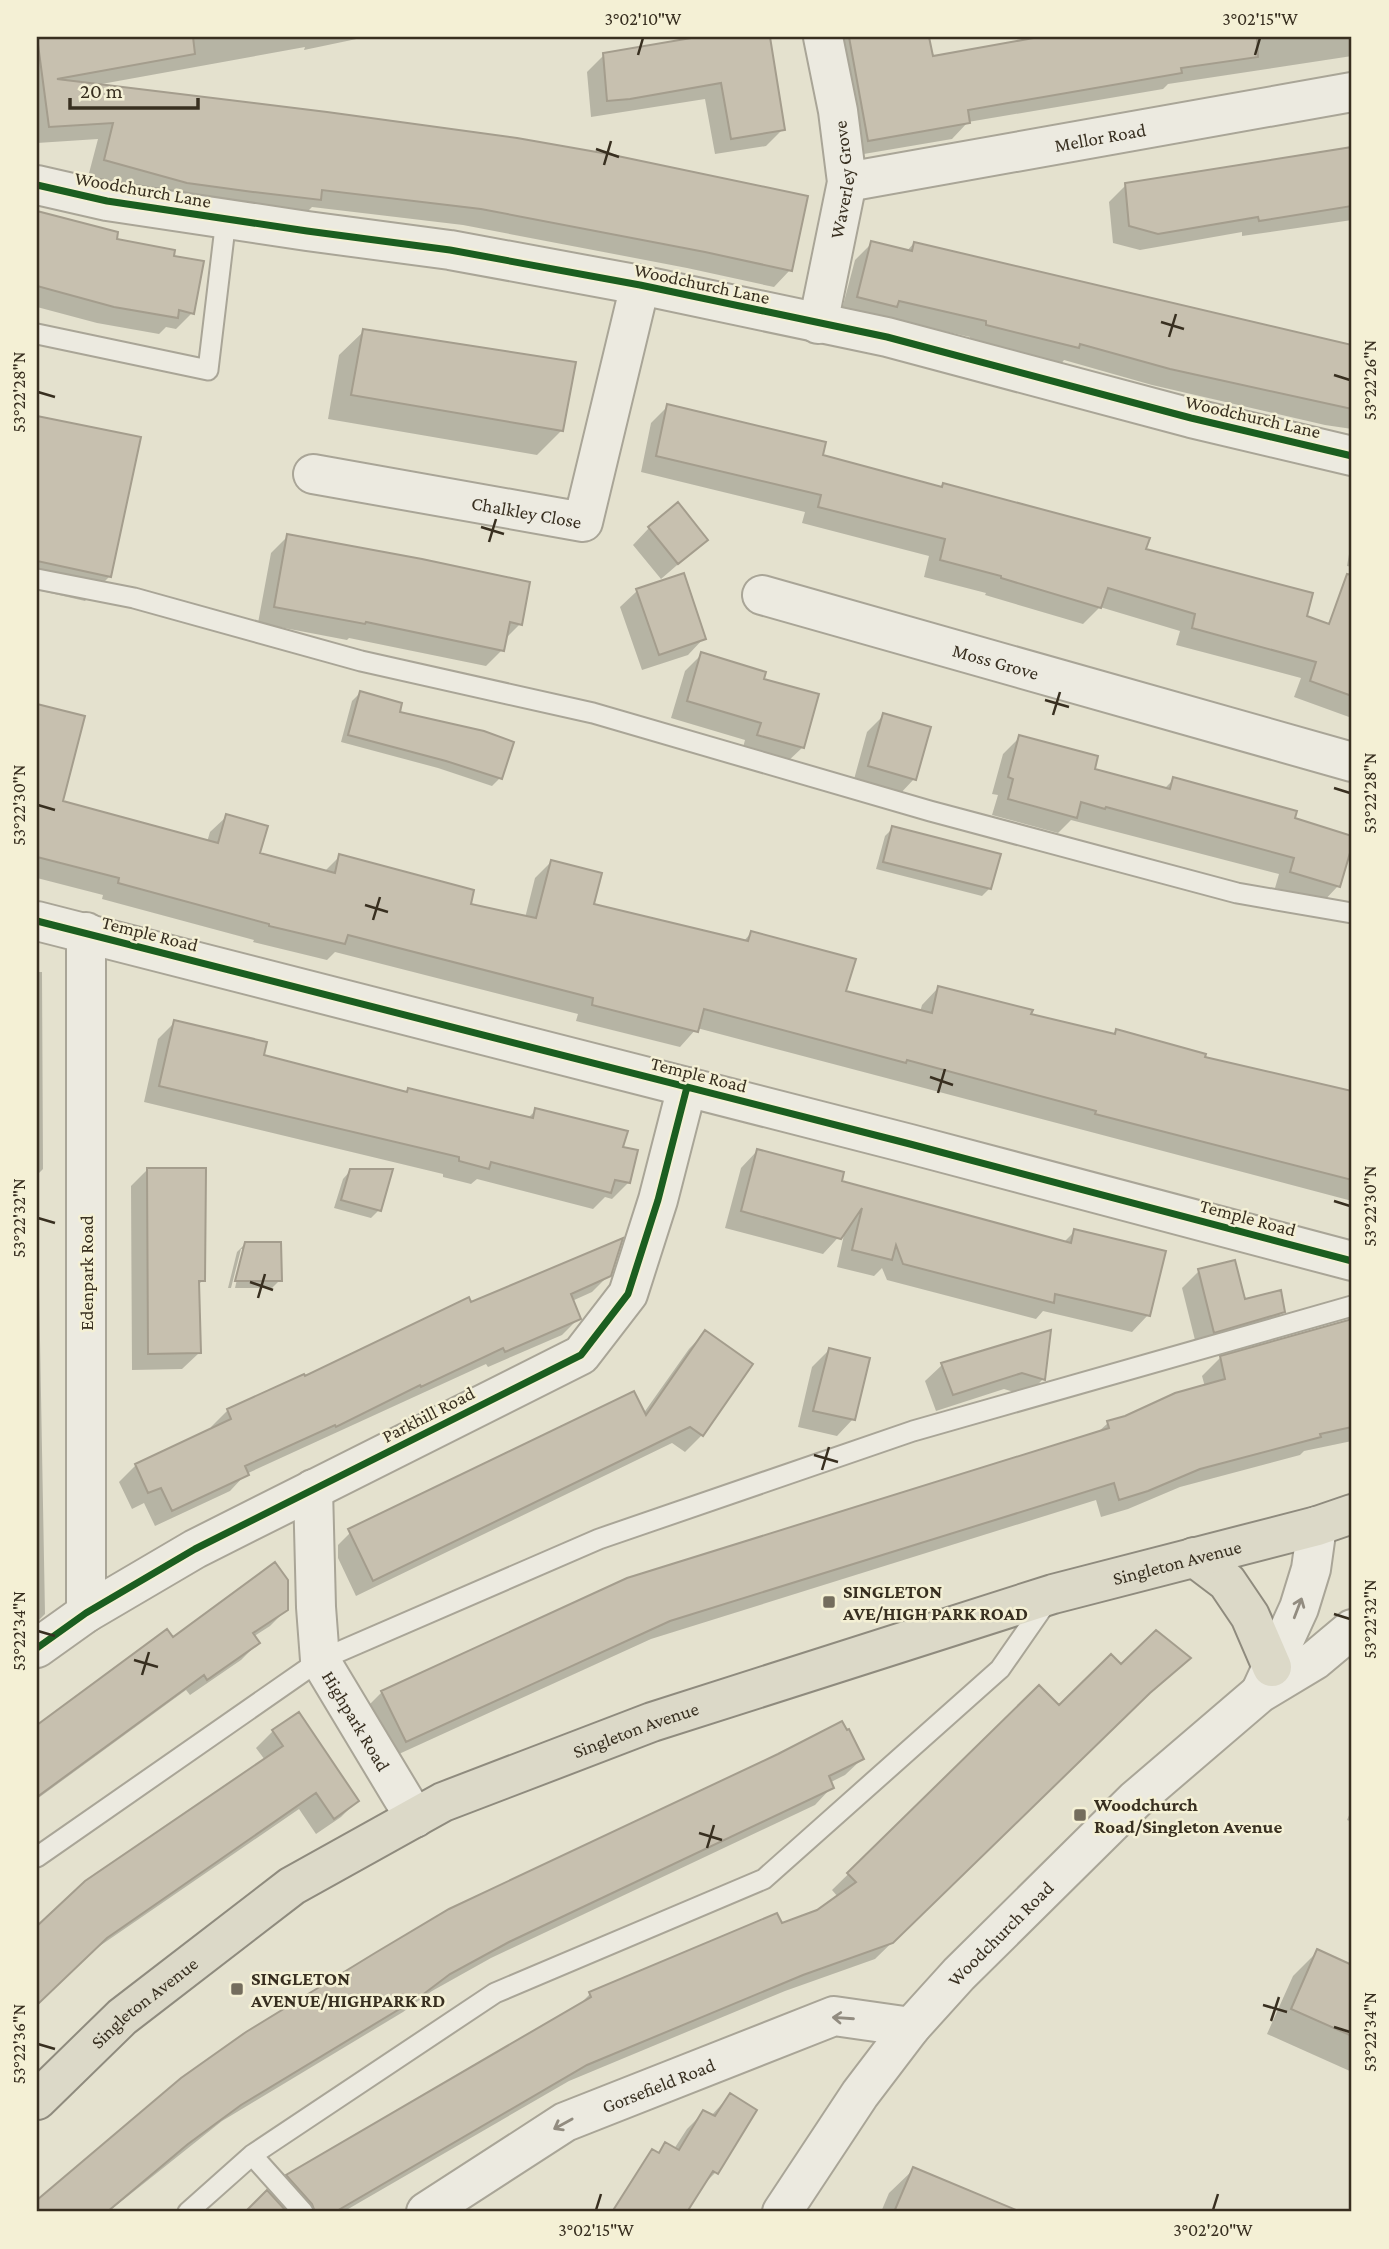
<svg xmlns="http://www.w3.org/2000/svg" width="1389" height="2249" font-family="'Crimson Pro',serif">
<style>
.shadow{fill:#0003}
.building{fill:#c7c0af;stroke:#a49d8d;stroke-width:2}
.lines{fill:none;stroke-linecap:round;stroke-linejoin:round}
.service-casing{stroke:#a9a597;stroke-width:23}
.minor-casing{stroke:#a9a597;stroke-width:42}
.tertiary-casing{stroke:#a9a597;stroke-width:42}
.trunk-casing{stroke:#8f8b7e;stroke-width:42}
.service{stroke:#eceae0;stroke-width:19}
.minor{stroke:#eceae0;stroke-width:38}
.tertiary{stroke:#eceae0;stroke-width:38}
.trunk{stroke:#dcd9c8;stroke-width:38}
.cycleway-casing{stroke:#f4f0d5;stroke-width:11}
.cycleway{stroke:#1b5e20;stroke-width:7}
.oneway{stroke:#928c80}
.ticks{fill:none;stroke:#382f20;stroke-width:2.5}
.poi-dot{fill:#746d5d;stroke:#f4f0d5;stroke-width:2.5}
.labels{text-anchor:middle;stroke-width:5;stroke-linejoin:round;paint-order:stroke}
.street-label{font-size:19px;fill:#382f20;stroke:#f4f0d5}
.poi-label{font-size:19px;font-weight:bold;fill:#382f20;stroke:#f4f0d5;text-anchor:start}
.neatline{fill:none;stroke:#382f20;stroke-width:2.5}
.ticks-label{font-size:18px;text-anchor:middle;fill:#382f20}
</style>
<rect width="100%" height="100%" fill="#e4e1ce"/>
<!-- shadow -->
<path class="shadow" d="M37,37H366L304,50L305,47L96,85L790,270L774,287L687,268L463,225L312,207L303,216L170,199L88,177L98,139L37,143Z
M703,37H767L783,129L766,146L715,154L705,99L591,117L587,72L604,55Z
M830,37H926L931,58L1047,37H1352V56L1168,84L1163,89L968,122L952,139L852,156Z
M1352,148V220L1242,236V232L1140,250L1113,243L1109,202L1126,185Z
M37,215L115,237V241L192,313L176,329L166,327L159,334L97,323L37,307Z
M872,243L906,252L914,243L1352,347V429L1325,425L1152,385L1064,360L1061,364L970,341V337L885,318L841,313L855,260Z
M364,331L562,430L537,455L328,419L339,355Z
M668,406L821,456L941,488L944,485L1144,551L1304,617L1352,634V714L1349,717L1294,697L1301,678L1176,645L1180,631L1100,607L1083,624L985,595L986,593L924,577L929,556L802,523L805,512L641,472L651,423Z
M37,418L139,438L110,576L85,601L37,590Z
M649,528L706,540L661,579L633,545Z
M288,536L520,624L505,639L502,650L486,666L349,638L347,640L258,623L271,553Z
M1352,536V567L1347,566Z
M637,591L704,638L688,655L642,670L620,607Z
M702,654L762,680L803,747L786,763L742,751L745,740L671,718L685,671Z
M360,693L398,713L500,778L492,786L438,768L341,742L352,701Z
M37,706L83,718L61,803L207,842L210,832L227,816L258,855L324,872L340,856L468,906L525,918L535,878L551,862L592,906L743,942L751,933L844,992L920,1012L922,1005L938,988L1029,1015L1112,1035L1116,1031L1203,1058L1352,1094V1201L697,1028L680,1047L576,1021L578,1014L335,952L327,960L253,942L254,940L102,899L103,895L37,878Z
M884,715L914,779L898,796L853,783L867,732Z
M1020,737L1092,770L1164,789L1174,779L1352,837L1338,886L1322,903L1275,888L1279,874L1071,820L1058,833L992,815L998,795L992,794L1003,754Z
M893,828L990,888L982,896L876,869L885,836Z
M37,972H42L43,1169L37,1175L45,1614L37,1622Z
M175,1022L262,1056L405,1093L409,1090L527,1119L536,1110L621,1148L628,1183L612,1199L605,1197L593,1209L477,1179L471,1184L443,1177V1174L144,1102L158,1039Z
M757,1151L840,1183L1064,1242L1075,1231L1148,1315L1132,1332L1043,1311L1036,1319L887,1280L882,1268L874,1276L837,1267L845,1230L823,1254L725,1228L741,1168Z
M147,1170L203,1280L197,1286L199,1353L182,1369L132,1370L131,1186Z
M351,1170L379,1210L371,1218L334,1208L343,1179Z
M245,1244L280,1280L272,1288H235L244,1249H241L231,1288H228L237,1252Z
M1199,1271L1243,1301L1283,1312L1266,1328L1197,1348L1182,1288Z
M609,1275L592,1292L572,1301L579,1318L562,1335L488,1367L486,1364L246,1474L230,1491L155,1526L144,1503L132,1509L119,1482L136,1465L212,1430L211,1427L228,1410L470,1304Z
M1352,1319V1441L1304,1451L1300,1455L1180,1487L1128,1509L1101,1517L1096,1500L651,1639L388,1759L364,1710L382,1692L1097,1433L1108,1423L1205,1387L1202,1376L1220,1358Z
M705,1332L751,1364L702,1435L685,1452L672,1443L356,1596L338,1558V1545L355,1528L643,1414L689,1349Z
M1049,1333L1043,1379L1027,1396L1004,1389L936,1411L925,1381L942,1365Z
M829,1350L853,1419L837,1436L798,1427L812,1367Z
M287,1609L270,1626L253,1637L258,1643L241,1660L190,1695L186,1690L37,1799V1728L167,1632L172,1639Z
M1189,1658L1131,1710L875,1959L785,1991L569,2081L343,2212H247L267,2192L269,2195L287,2176L576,2008L590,1994L818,1912L838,1897L832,1890L1039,1687L1059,1707Z
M273,1731L357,1801L341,1817L316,1834L299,1809L88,1954L37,2003V1929L86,1883L265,1760L256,1748Z
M862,1759L845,1775L829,1783L831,1788L815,1805L491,1958L432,1991L403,2012L222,2121L108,2212H37V2203L45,2196L182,2079Z
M1352,1808V1822L1347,1820Z
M1317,1952L1352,1967V2072L1267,2034L1293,1976Z
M730,2095L716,2172L699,2189L683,2212H620L654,2164L674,2149L687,2129L704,2112L711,2116Z
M914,2169L1017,2212H881L889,2193Z"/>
<!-- building -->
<path class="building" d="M37,37H193L195,54L57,79L327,112L517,138L608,154L808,196L792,271L705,252L481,209L322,190L321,200L253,192L187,183L104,160L113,123L49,127Z
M697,37H770L785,130L731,139L721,83L630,99L607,101L603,53Z
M849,37H929L933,56L1039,37H1257L1258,57L1181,68L1182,73L968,110L970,123L868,141Z
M1352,147V206L1259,221L1258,217L1158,234L1129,226L1125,183Z
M37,211L118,232L117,239L175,250L174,256L204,261L194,314L179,310L178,318L114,307L37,286Z
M871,241L912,251L914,242L1352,345V409L1170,369L1080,344L1079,348L986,325V321L899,301L897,307L857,297Z
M363,329L576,362L563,431L351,395Z
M667,404L826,442L823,455L942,487L943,483L1150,538L1146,549L1313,593L1307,616L1329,624L1347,574L1352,575V696L1310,681L1316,662L1192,628L1195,614L1108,588L1101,608L1001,578V576L940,560L945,539L818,507L821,495L656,456Z
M37,416L141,437L111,577L37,561Z
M678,502L708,540L678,564L648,527Z
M287,534L422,559L530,582L522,625L510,622L504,651L366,622L365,624L274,607Z
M684,573L706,639L659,655L636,589Z
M701,652L766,672L764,679L819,694L804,748L757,735L761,723L687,701Z
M360,691L402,703L400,712L484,731L514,742L502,779L446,761L348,735Z
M37,704L85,716L63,801L218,843L226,814L268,826L260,853L335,873L339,854L474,890L471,904L536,918L551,860L602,873L594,904L748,941L751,931L856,959L846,991L932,1013L938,986L1033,1010L1031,1014L1115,1034L1116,1029L1206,1054L1205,1057L1352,1091V1180L1095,1114L1096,1111L907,1060L906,1063L704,1009L698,1032L592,1005L593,998L348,935L345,944L269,926V924L118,883L119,878L37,857Z
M883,713L931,727L916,780L868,766Z
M1019,735L1098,756L1095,769L1170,789L1173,777L1297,811L1295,818L1352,836V846L1340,887L1290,872L1294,858L1106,807L1105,809L1081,802L1077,818L1008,799L1013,779L1008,777Z
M892,826L1001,854L991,889L883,862Z
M174,1020L267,1042L264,1055L407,1092L408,1088L533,1118L535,1108L628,1131L623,1147L638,1150L630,1183L615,1180L611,1193L491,1162L489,1169L459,1161V1157L159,1086Z
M757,1149L844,1172L842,1181L1071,1243L1074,1229L1166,1251L1150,1316L1055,1294L1054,1303L903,1264L896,1245L892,1260L852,1250L862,1208L841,1239L741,1211Z
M147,1168H206L205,1281H199L201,1353L148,1354Z
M350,1169H393L381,1211L341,1200Z
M623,1238L611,1276L571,1294L581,1319L505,1352L503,1348L421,1387L420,1385L336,1427L335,1425L245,1466L249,1475L172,1511L161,1488L148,1493L135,1464L231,1419L227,1409L304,1374L305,1376L469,1297L471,1302Z
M245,1242H281L282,1281H235Z
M1235,1260L1245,1299L1281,1290L1285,1312L1214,1333L1198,1269Z
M1352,1319V1427L1320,1434L1321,1437L1200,1469L1148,1491L1119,1500L1114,1483L670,1621L406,1742L381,1691L627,1578L1109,1428L1107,1421L1125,1416L1175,1393L1225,1379L1220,1356Z
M705,1330L753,1364L703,1436L690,1427L373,1581L348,1529L634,1391L646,1415Z
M1051,1330L1045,1380L1022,1373L953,1395L941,1363Z
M829,1348L870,1358L855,1420L813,1411Z
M275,1562L288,1580V1610L253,1633L260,1643L207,1680L204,1675L37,1797V1725L167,1629L173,1637Z
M1156,1630L1191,1658L1150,1693L893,1943L803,1975L587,2065L335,2212H315L312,2204L286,2175L591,1997L589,1992L777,1913L782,1923L817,1910L856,1882L847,1873L1039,1685L1059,1705L1111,1654L1121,1664Z
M299,1712L359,1801L334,1819L316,1793L107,1938L37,2005V1926L85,1881L283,1746L272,1730Z
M842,1721L847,1730L849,1729L864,1759L829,1776L834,1788L509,1942L450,1974L421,1996L241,2105L188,2144L107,2212H37V2200L181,2078L246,2032L375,1953L449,1909L778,1754Z
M1317,1949L1352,1965V2036L1291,2009Z
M730,2093L757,2110L718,2174L713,2171L687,2212H612L652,2149L659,2153L665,2142L679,2150L703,2110L715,2116Z
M913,2167L1021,2212H894Z
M267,2190L287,2212H245Z"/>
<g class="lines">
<!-- service casing -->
<g class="service-casing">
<path id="service" d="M37,334L208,370L226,219
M37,579L134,598L361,661L593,713L930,811L1237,893L1352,913
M37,1857L320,1660L599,1539L913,1431L1352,1306
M188,2212L252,2155
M303,2212L252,2155L495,1993L764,1879L1000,1669L1048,1600"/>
</g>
<!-- minor casing -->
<g class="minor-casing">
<g id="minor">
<path id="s1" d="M847,182L1352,92"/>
<path d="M37,185L107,201L307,231L450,250L640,285L887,337L1191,418L1352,456"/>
<path id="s2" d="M818,324L847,182L838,111L823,37"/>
<path id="s3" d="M313,474L583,522L640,285"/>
<path id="s4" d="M762,595L1352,762"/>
<path d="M37,921L910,1144L1352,1261"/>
<path d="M86,932V1613"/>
<path id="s5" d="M313,1489L316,1607L320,1660L415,1818"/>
<path d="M37,1648L86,1613L195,1549L581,1355L628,1294L658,1200L687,1087"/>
<path id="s6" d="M426,2212L565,2122L834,2016L911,2027"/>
</g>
</g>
<!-- tertiary casing -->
<g class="tertiary-casing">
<g id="tertiary">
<path d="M1261,1691L1299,1608L1311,1569L1317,1526"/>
<path id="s7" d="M782,2212L860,2094L911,2027L959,1974L1135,1800L1260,1693L1315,1660L1352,1629"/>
</g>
</g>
<!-- trunk casing -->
<g class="trunk-casing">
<g id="trunk">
<path d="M1194,1557L1227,1582L1250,1616L1272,1667"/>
<path id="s8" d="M37,2100L122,2017L292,1886L443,1802L652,1722L1053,1594L1317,1526L1352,1514"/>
</g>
</g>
<!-- service -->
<use href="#service" class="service"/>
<!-- minor -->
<use href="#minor" class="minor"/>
<!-- tertiary -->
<use href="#tertiary" class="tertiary"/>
<!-- trunk -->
<use href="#trunk" class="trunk"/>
<!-- cycleway casing -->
<g class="cycleway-casing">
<path id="cycleway" d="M37,185L107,201L307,231L450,250L640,285L887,337L1191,418L1352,456
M37,921L910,1144L1352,1261
M37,1648L86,1613L195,1549L581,1355L628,1294L658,1200L687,1087"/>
</g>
<!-- cycleway -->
<use href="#cycleway" class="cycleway"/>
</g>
<!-- one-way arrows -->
<defs><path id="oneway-shaft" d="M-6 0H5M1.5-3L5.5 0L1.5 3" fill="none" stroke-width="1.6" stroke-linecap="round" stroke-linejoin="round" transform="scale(1.75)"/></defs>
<g class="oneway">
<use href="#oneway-shaft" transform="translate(1298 1608) rotate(-69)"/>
<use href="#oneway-shaft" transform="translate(843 2018) rotate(-176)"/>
<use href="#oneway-shaft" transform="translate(563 2124) rotate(151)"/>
</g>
<!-- ticks -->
<path class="ticks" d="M638,55L643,38M1255,55L1260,38M596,149L619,157M604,165L611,141M1161,322L1184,329M1169,337L1176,314M1334,375L1350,380M38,392L55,397M481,527L504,534M489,542L496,519M1045,700L1069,707M1053,715L1060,692M1334,788L1350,793M38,805L55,810M365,905L388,912M373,920L380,897M930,1077L953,1085M938,1093L945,1069M1334,1201L1350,1206M38,1218L55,1223M250,1282L273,1290M258,1298L265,1274M814,1455L838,1462M822,1470L829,1447M1334,1614L1350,1619M38,1631L55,1636M134,1660L158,1667M142,1675L149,1652M699,1833L722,1840M707,1848L714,1825M1263,2005L1287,2012M1271,2021L1279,1997M1334,2027L1350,2032M38,2044L55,2049M596,2210L601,2194M1213,2210L1218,2194"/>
<!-- markers -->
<g class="poi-dot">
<rect x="822" y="1595" width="14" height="14" rx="3.5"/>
<rect x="1073" y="1808" width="14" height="14" rx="3.5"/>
<rect x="230" y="1982" width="14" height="14" rx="3.5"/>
</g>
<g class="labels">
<!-- street labels -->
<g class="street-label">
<text dy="7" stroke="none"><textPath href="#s1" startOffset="257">Mellor Road</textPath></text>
<text dy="7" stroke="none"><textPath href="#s2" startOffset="147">Waverley Grove</textPath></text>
<text transform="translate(143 189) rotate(10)" y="7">Woodchurch Lane</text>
<text transform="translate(702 283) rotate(12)" y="7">Woodchurch Lane</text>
<text transform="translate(1253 416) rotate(13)" y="7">Woodchurch Lane</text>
<text dy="7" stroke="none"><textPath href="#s3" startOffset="217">Chalkley Close</textPath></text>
<text dy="7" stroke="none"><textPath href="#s4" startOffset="243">Moss Grove</textPath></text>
<text transform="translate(150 933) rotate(14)" y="7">Temple Road</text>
<text transform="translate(699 1074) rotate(14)" y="7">Temple Road</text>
<text transform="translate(1248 1217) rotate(15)" y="7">Temple Road</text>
<text transform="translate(86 1273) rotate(-90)" y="7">Edenpark Road</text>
<text transform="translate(428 1414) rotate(-27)" y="7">Parkhill Road</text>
<text dy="7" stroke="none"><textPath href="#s8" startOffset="1279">Singleton Avenue</textPath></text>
<text dy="7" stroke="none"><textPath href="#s5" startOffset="242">Highpark Road</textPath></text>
<text dy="7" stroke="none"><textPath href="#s8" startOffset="712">Singleton Avenue</textPath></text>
<text dy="7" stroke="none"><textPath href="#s7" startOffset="355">Woodchurch Road</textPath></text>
<text dy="7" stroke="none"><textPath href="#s8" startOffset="145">Singleton Avenue</textPath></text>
<text dy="7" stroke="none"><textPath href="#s6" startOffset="266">Gorsefield Road</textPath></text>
</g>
<!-- poi labels -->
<g class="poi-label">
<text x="843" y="1598">SINGLETON<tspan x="843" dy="22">AVE/HIGH PARK ROAD</tspan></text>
<text x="1094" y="1811">Woodchurch<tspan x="1094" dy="22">Road/Singleton Avenue</tspan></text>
<text x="251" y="1985">SINGLETON<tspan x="251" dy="22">AVENUE/HIGHPARK RD</tspan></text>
</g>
</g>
<!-- border -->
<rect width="1389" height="2249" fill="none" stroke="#f4f0d5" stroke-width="77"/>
<!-- scale -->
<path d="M70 98v10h128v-10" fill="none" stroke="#382f20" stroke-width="3.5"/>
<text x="80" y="98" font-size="21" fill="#382f20" stroke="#f4f0d5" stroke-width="5" paint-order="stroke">20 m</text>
<rect x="38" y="38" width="1312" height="2172" class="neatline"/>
<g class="ticks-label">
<text x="643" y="25">3°02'10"W</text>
<text x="1260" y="25">3°02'15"W</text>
<text transform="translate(1370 380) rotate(-90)" y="6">53°22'26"N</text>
<text transform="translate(19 392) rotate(-90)" y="6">53°22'28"N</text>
<text transform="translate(1370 793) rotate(-90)" y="6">53°22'28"N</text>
<text transform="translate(19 805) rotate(-90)" y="6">53°22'30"N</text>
<text transform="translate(1370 1206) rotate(-90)" y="6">53°22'30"N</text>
<text transform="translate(19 1218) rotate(-90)" y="6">53°22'32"N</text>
<text transform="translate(1370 1619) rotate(-90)" y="6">53°22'32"N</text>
<text transform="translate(19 1631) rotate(-90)" y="6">53°22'34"N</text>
<text transform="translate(1370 2032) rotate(-90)" y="6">53°22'34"N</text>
<text transform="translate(19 2044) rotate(-90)" y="6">53°22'36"N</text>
<text x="596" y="2236">3°02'15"W</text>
<text x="1213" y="2236">3°02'20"W</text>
</g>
</svg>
